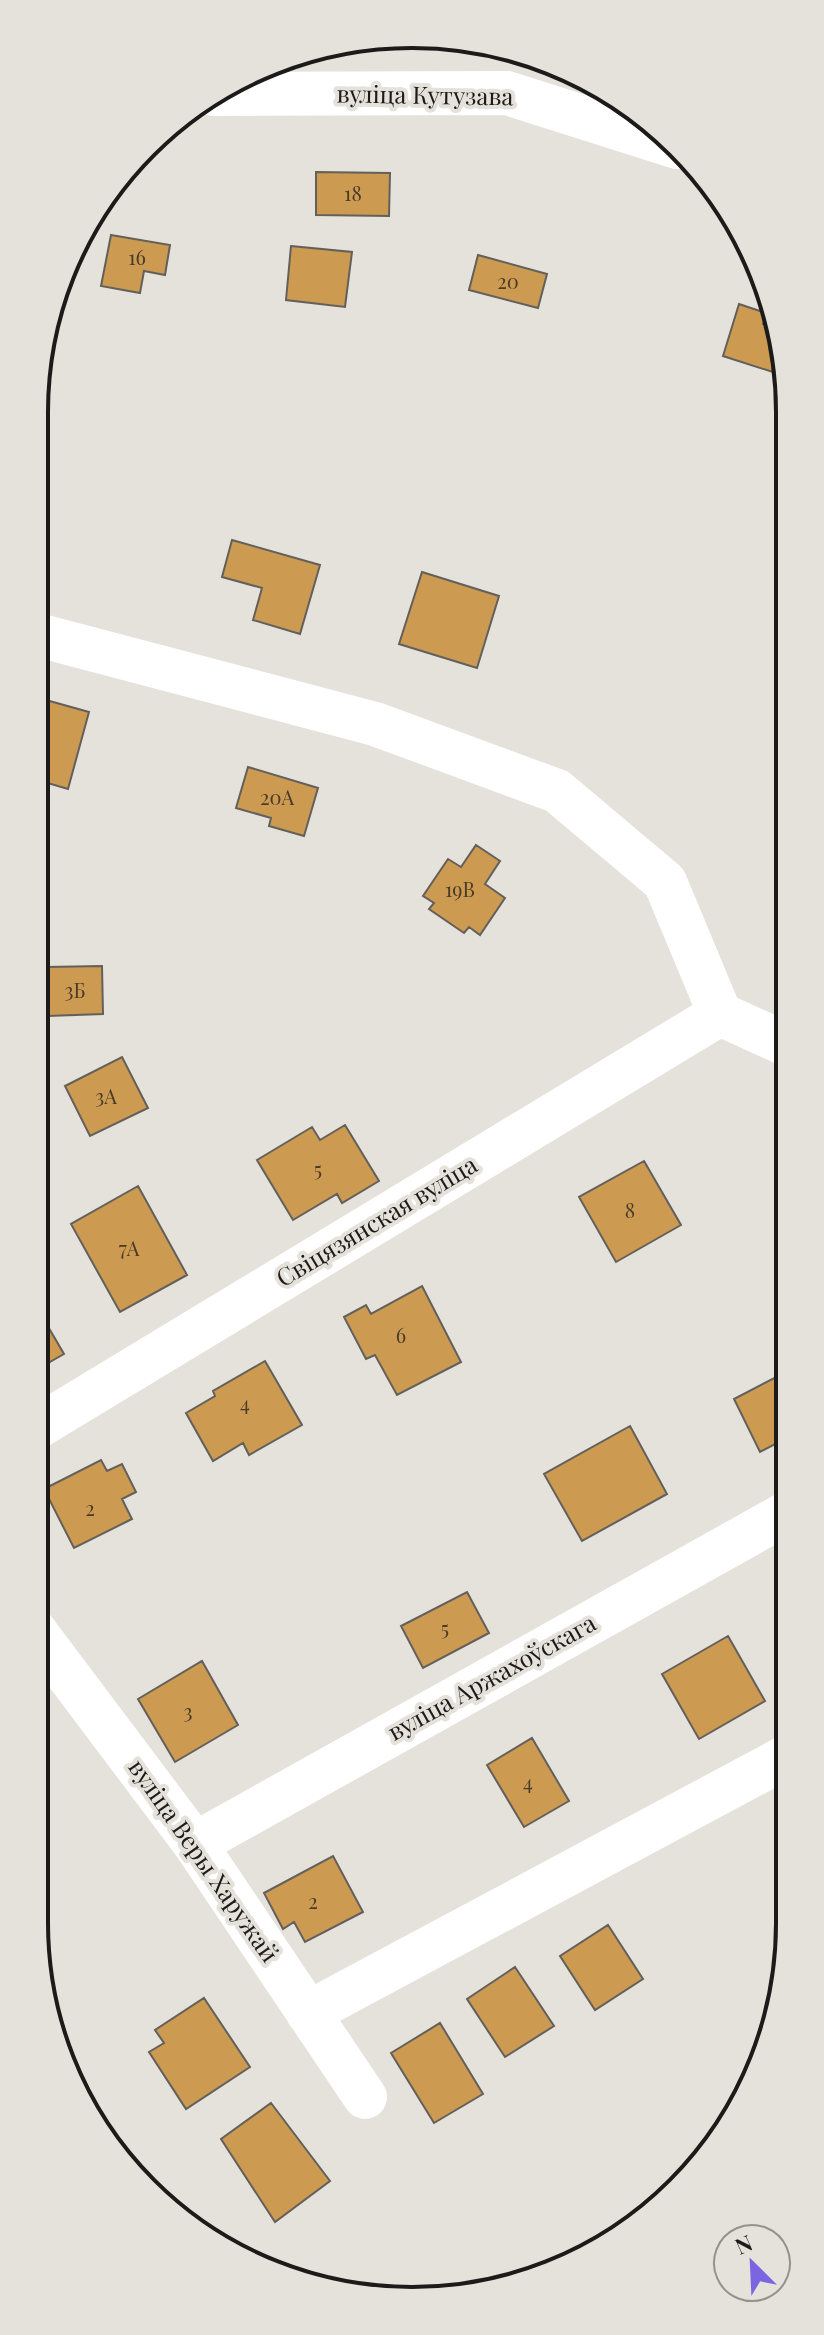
<svg xmlns="http://www.w3.org/2000/svg" width="824" height="2335" font-family="'Playfair Display',serif">
<style>
.building{fill:#cc9a51;stroke:#63605b;stroke-width:2}
.lines{fill:none;stroke-linecap:round;stroke-linejoin:round}
.minor{stroke:#fff;stroke-width:44}
.labels{text-anchor:middle;stroke-width:8;stroke-linejoin:round;paint-order:stroke}
.number-label{font-size:20px;fill:#493b27}
.street-label{font-size:24px;fill:#1d1b19;stroke:#e5e1db}
.rim{fill:none;stroke:#1d1b19;stroke-width:4}
</style>
<rect width="100%" height="100%" fill="#e5e1db"/>
<!-- building -->
<path class="building" d="M316,172L390,173L389,216L316,215Z
M111,235L170,245L165,275L144,271L140,293L101,286Z
M291,246L352,252L345,307L286,300Z
M478,255L547,274L538,308L469,290Z
M739,304L766,313L763,324L776,328L785,356L779,374L723,356Z
M232,540L320,565L300,634L253,620L262,588L222,577Z
M422,572L499,596L477,668L399,644Z
M46,700L89,712L68,789L34,779V742Z
M248,767L318,788L304,836L269,826L271,818L236,808Z
M476,845L500,861L485,884L505,898L480,935L469,927L464,933L429,909L434,903L423,896L448,859L461,867Z
M102,966L103,1014L48,1016L46,967Z
M122,1057L148,1108L90,1136L65,1086Z
M345,1125L379,1181L342,1203L337,1194L293,1220L257,1160L312,1127L320,1140Z
M644,1161L681,1225L616,1262L579,1197Z
M138,1186L187,1275L120,1312L71,1224Z
M422,1286L461,1362L397,1395L375,1355L366,1359L344,1317L366,1305L371,1314Z
M36,1306L64,1354L34,1371V1308Z
M265,1361L302,1425L249,1455L243,1443L213,1461L186,1413L215,1396L213,1391Z
M778,1376L789,1398V1437L760,1452L734,1399Z
M630,1426L667,1494L582,1541L544,1474Z
M101,1460L107,1471L122,1464L136,1492L122,1499L132,1519L74,1548L44,1489Z
M467,1592L489,1633L423,1668L401,1626Z
M728,1636L765,1701L699,1739L662,1674Z
M202,1661L238,1725L175,1762L138,1699Z
M532,1738L569,1801L524,1827L487,1765Z
M790,1828V1864L776,1835Z
M333,1856L363,1912L305,1942L294,1922L283,1929L264,1893Z
M34,1865L46,1882L34,1891Z
M608,1925L643,1979L595,2010L560,1956Z
M515,1967L554,2026L505,2057L467,1999Z
M204,1998L250,2067L186,2109L149,2052L164,2043L155,2030Z
M440,2023L483,2094L434,2123L391,2053Z
M271,2103L330,2181L275,2222L221,2139Z"/>
<g class="lines">
<!-- minor -->
<path class="minor" d="M213,94L507,93L677,147
M34,634L375,724L557,791L665,882L720,1014L788,1045
M34,1429L720,1014
M34,1630L195,1844L365,2097
M195,1844L789,1512
M308,2013L790,1755"/>
</g>
<g class="labels">
<!-- number labels -->
<g class="number-label">
<text x="353" y="201">18</text>
<text x="137" y="265">16</text>
<text x="508" y="289">20</text>
<text x="277" y="805">20А</text>
<text x="460" y="897">19В</text>
<text x="75" y="998">3Б</text>
<text x="106" y="1104">3А</text>
<text x="318" y="1177">5</text>
<text x="630" y="1218">8</text>
<text x="129" y="1256">7А</text>
<text x="401" y="1343">6</text>
<text x="245" y="1411">4</text>
<text x="90" y="1516">2</text>
<text x="445" y="1636">5</text>
<text x="188" y="1719">3</text>
<text x="528" y="1790">4</text>
<text x="313" y="1909">2</text>
</g>
<!-- street labels -->
<g class="street-label">
<text transform="translate(425 96) rotate(1)" y="8">вуліца Кутузава</text>
<text transform="translate(377 1222) rotate(-31)" y="8">Свіцязянская вуліца</text>
<text transform="translate(492 1678) rotate(-29)" y="8">вуліца Аржахоўскага</text>
<text transform="translate(203 1861) rotate(55)" y="8">вуліца Веры Харужай</text>
</g>
</g>
<!-- crop -->
<path d="M0 0H824V2335H0ZM412 48H412A364 364 0 0 1 776 412V1923A364 364 0 0 1 412 2287H412A364 364 0 0 1 48 1923V412A364 364 0 0 1 412 48Z" fill="#e5e1db" fill-rule="evenodd"/>
<path class="rim" d="M412 48H412A364 364 0 0 1 776 412V1923A364 364 0 0 1 412 2287H412A364 364 0 0 1 48 1923V412A364 364 0 0 1 412 48Z"/>
<!-- north arrow -->
<g transform="translate(752 2263) rotate(336)"><circle r="38" fill="#e5e1db" stroke="#95928d" stroke-width="2"/>
<path d="M0-6L14 30L0 20L-14 30Z" fill="#7c65e0"/>
<text y="-12" font-size="22" font-weight="bold" text-anchor="middle" fill="#1d1b19">N</text>
</g>
</svg>
